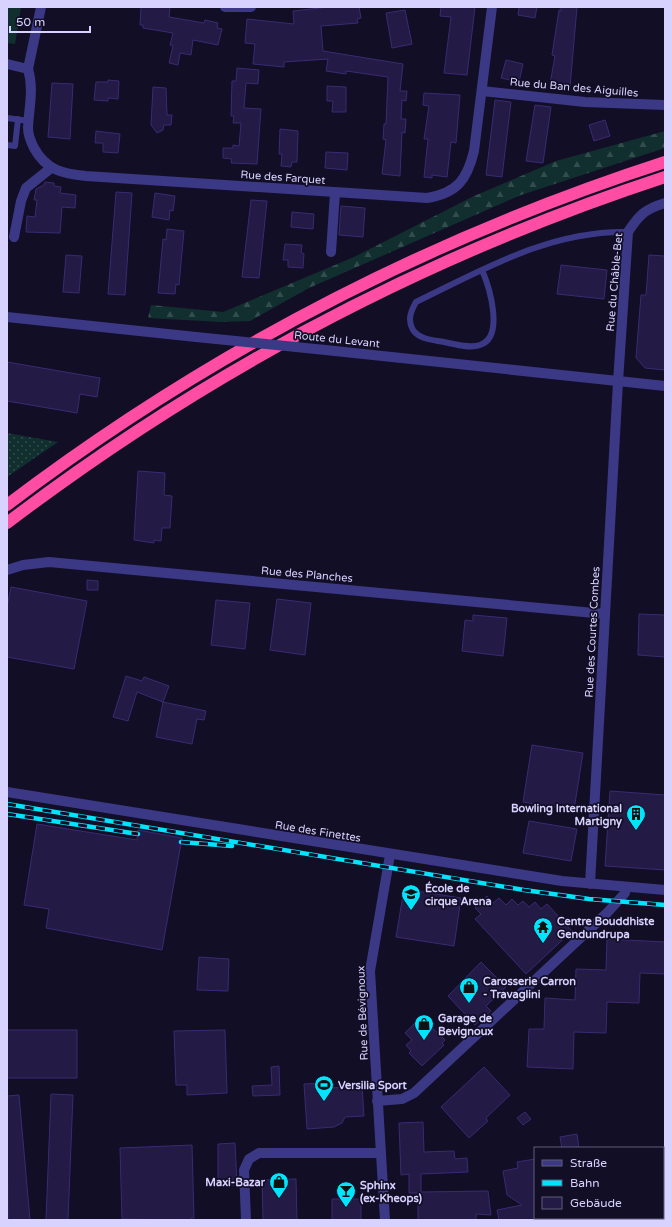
<svg xmlns="http://www.w3.org/2000/svg" width="672" height="1227" font-family="'Varela Round',sans-serif">
<style>
.forest{fill:url(#forest-firs)}
.garden{fill:url(#garden-dots)}
.pitch{fill:#112f2e}
.building{fill:#231a46;stroke:#392b73}
.lines{fill:none;stroke-linecap:round;stroke-linejoin:round}
.service{stroke:#3b3885;stroke-width:6}
.minor{stroke:#3b3885;stroke-width:10}
.tertiary{stroke:#3b3885;stroke-width:10}
.motorway{stroke:#ff4da3;stroke-width:12}
.rail-casing{stroke:#00e4fd;stroke-width:4.5}
.rail{stroke:#120e25;stroke-width:3;stroke-dasharray:9;stroke-linecap:butt}
.tertiary-bridge{stroke:#3b3885;stroke-width:10}
.labels{text-anchor:middle;stroke-width:3.5;stroke-linejoin:round;paint-order:stroke}
.street-label{font-size:11px;fill:#d7d2ff;stroke:#120e25}
.poi-label{font-size:11px;font-weight:bold;fill:#d7d2ff;stroke:#120e25;text-anchor:start}
</style>
<defs>
<pattern id="forest-firs" width="22" height="20" patternUnits="userSpaceOnUse"><rect width="22" height="20" fill="#112f2e"/><path d="M5 1l3.5 6h-7zM16 11l3.5 6h-7z" fill="#334c4d"/></pattern>
<pattern id="garden-dots" width="8" height="8" patternUnits="userSpaceOnUse"><rect width="8" height="8" fill="#112f2e"/><path d="M2 2h.1M6 6h.1" fill="none" stroke="#334c4d" stroke-width="1.8" stroke-linecap="round"/></pattern>
</defs>
<rect width="100%" height="100%" fill="#120e25"/>
<!-- forest -->
<path class="forest" d="M665,131V148L521,195L309,288L250,321L221,322L148,318L151,305L223,312L354,257L474,196L556,161Z"/>
<!-- garden -->
<path class="garden" d="M7,433L58,442L7,477Z"/>
<!-- pitch -->
<path class="pitch" d="M7,7L21,8L15,44L7,43Z"/>
<!-- building -->
<path class="building" d="M141,7H170L169,17L204,23L205,20L218,23L217,28L222,29L218,45L193,40L191,55L180,53L178,65L169,63L173,46L170,45L173,33L143,28V25H140Z
M329,7H359L361,18L357,19L358,23L321,26L323,51L403,64L400,91H407L406,101L402,100L401,119H406L405,133L402,132L400,176L382,174L386,140L383,139L384,124H386L388,77L346,71V74L326,71L328,59L284,62V67L253,64L255,44L245,43L247,19L294,24L293,11Z
M441,7H475L467,75L444,73L451,17L440,16Z
M519,7H537L535,18L518,15Z
M561,7H577L570,87L550,84L555,56L552,55L559,10L561,11Z
M405,10L412,44L392,48L386,13Z
M506,60L523,64L519,82L501,78Z
M237,68L259,70L258,84L246,83L244,108L261,109L257,164L231,163L232,159L223,158V148H233V145L239,146L241,123H233L234,116H231L232,81H236Z
M108,80L119,81L118,99L108,98V101L94,100L96,82H108Z
M52,83L73,84L70,139L48,137Z
M327,86L346,87V112H332L333,101H327Z
M153,87L166,88L167,115H172L171,125H164L163,130L157,133L151,125Z
M424,93L460,95L456,143L451,142L447,177L432,175V178L424,177L428,139H424L429,106L423,105Z
M495,100L511,102L502,177L486,175Z
M535,105L551,107L543,163L526,161Z
M605,120L610,136L594,141L589,125Z
M280,129L298,131L297,162H292L291,167L281,166L282,154H279Z
M96,131L120,134L118,153L103,152V143H95Z
M326,152L348,153L347,170L325,168Z
M45,182L54,183V186L61,187L60,193L76,195L75,208L62,207L60,233L26,232L27,216L35,217L37,200H34L36,189L44,185Z
M116,192L132,193L125,295L108,294Z
M155,193L175,196L173,211L170,210L169,220L152,217Z
M251,200L267,201L259,278L242,277Z
M341,206L365,208L363,237L339,235Z
M292,212L314,214L313,229L291,227Z
M167,229L184,231L179,285L176,284L175,294L158,293L163,239L166,240Z
M285,244L302,245L301,252L304,254L303,268L288,267V260H283Z
M66,255L82,256L79,293L63,292Z
M649,255L665,256V370L645,368L636,358L641,295H646Z
M561,265L607,270L604,299L557,294Z
M7,362L100,378L97,397L80,394L77,413L7,401Z
M138,471L165,473L164,495L172,496L170,528H162L161,541L154,540V543L134,540Z
M87,580L98,581V590H87Z
M11,587L87,601L74,669L7,657V607Z
M277,599L311,603L305,655L270,650Z
M216,600L250,603L245,649L211,645Z
M639,614L665,615V657L638,655Z
M473,615L507,618L503,656L462,651L465,620L473,621Z
M126,676L142,681L144,677L169,686L163,702L137,692L128,721L113,717Z
M163,702L206,711L204,720L197,719L192,744L156,737Z
M532,745L583,753L574,810L523,802Z
M610,791L665,795V870L605,866Z
M529,821L577,829L571,861L523,853Z
M37,824L137,840L138,830L182,838L162,950L46,928L49,909L24,905Z
M404,889L461,898L454,946L396,937Z
M487,896L493,903L499,898L506,905L512,899L518,905L523,901L529,907L535,902L541,909L547,904L572,931L526,974L475,919L481,914L475,908Z
M607,939L665,942V974L640,973L639,1003L607,1002L606,1033L574,1032L573,1069L527,1067L529,1029H544L545,998L575,1000L576,969L606,970Z
M199,957L229,959L228,991L197,990Z
M481,962L506,987L486,1006L491,1011L475,1025L448,996Z
M421,1017L445,1040L442,1043L444,1045L422,1066L409,1053L411,1051L406,1045L412,1040L405,1033Z
M7,1030H77V1078H7Z
M225,1030L227,1093L187,1095V1085H176L174,1031Z
M279,1066L280,1095L253,1096L252,1086L272,1085L271,1067Z
M484,1067L510,1095L486,1118L488,1121L469,1138L441,1107Z
M331,1083L332,1088L362,1086L364,1116L345,1117L342,1123L334,1127L307,1129L304,1084Z
M51,1094L73,1095L68,1220H46Z
M19,1095L30,1220H8L7,1096Z
M525,1112L531,1119L523,1125L517,1118Z
M423,1122L424,1152L454,1151L455,1159L467,1158L468,1172L421,1174V1192L488,1191L491,1215L476,1214V1220H418V1193H409V1174L401,1175L399,1123Z
M577,1134L579,1148H562L560,1137Z
M235,1143L237,1185H218V1144Z
M192,1145L194,1218H191V1220L122,1219L120,1148Z
M535,1159V1220H499L497,1210L522,1205L507,1195L503,1171L518,1168L517,1162Z
M296,1179L297,1220H263L262,1180Z
M332,1199H361V1220H332Z"/>
<g class="lines">
<!-- service -->
<path class="service" d="M7,118L29,121
M7,145L15,146L18,119
M482,270C489,286 505,337 480,345C470,349 454,344 444,342C434,340 420,340 413,330C407,320 411,311 416,302C484,269 551,230 628,232"/>
<!-- minor -->
<path class="minor" d="M225,7H251
M7,64L28,69
M28,69C34,89 29,107 28,128C28,135 31,142 34,148C46,170 63,174 86,176L427,198C457,193 467,180 474,151L492,7
M28,69L41,7
M482,91L585,102L665,105
M14,237L21,201L26,188L51,168
M331,252L335,193
M7,570L23,565L49,562L605,614
M7,792L562,881L665,890
M590,884L618,382L628,232C639,215 645,209 665,203
M377,1101L402,1099L414,1093L607,913L625,893L626,887
M246,1220L244,1170L249,1159L259,1153H381
M385,1220L370,971L390,855"/>
<!-- tertiary -->
<path class="tertiary" d="M7,317L196,337
M335,351L665,386"/>
<!-- motorway -->
<path class="motorway" d="M7,505C206,354 427,239 665,162
M7,523C207,371 427,255 665,177"/>
<!-- rail casing -->
<g class="rail-casing">
<path id="rail" d="M7,804L524,890L589,899L665,905
M7,814L138,834
M181,842L232,846"/>
</g>
<!-- rail -->
<use href="#rail" class="rail"/>
<!-- tertiary-bridge -->
<path class="tertiary-bridge" d="M196,337L335,351"/>
</g>
<!-- icons -->
<defs>
<g id="building-pin" transform="scale(1)"><path d="M0 17L-7.5 6A9.5 9.5 0 1 1 7.5 6Z" fill="#00e4fd" stroke="#120e25"/><path d="M-4-6H4V6H1V3H-1V6H-4ZM-2.5-4.3h1.7v1.8h-1.7ZM.8-4.3h1.7v1.8H.8ZM-2.5-1h1.7V.8h-1.7ZM.8-1h1.7V.8H.8Z" fill="#111"/></g>
<g id="school-pin" transform="scale(1)"><path d="M0 17L-7.5 6A9.5 9.5 0 1 1 7.5 6Z" fill="#00e4fd" stroke="#120e25"/><path d="M0-5L7-2L0 1L-7-2ZM-4 1L0 2.5L4 1V4Q0 6-4 4Z" fill="#111"/></g>
<g id="temple-pin" transform="scale(1)"><path d="M0 17L-7.5 6A9.5 9.5 0 1 1 7.5 6Z" fill="#00e4fd" stroke="#120e25"/><path d="M0-6L5-2H3V0L6.5 2.5H4V6H1.5V3h-3V6H-4V2.5H-6.5L-3 0V-2H-5Z" fill="#111"/></g>
<g id="shop-pin" transform="scale(1)"><path d="M0 17L-7.5 6A9.5 9.5 0 1 1 7.5 6Z" fill="#00e4fd" stroke="#120e25"/><path d="M-5-2.5h2.3a2.7 3.5 0 0 1 5.4 0H5L5.5 6h-11ZM-1.5-2.5h3a1.5 2.3 0 0 0-3 0Z" fill="#111"/></g>
<g id="stadium-pin" transform="scale(1)"><path d="M0 17L-7.5 6A9.5 9.5 0 1 1 7.5 6Z" fill="#00e4fd" stroke="#120e25"/><path d="M0-5a6.5 5 0 1 0 0 10a6.5 5 0 1 0 0-10ZM-3.5-1.8h7v3.6h-7Z" fill="#111"/></g>
<g id="bar-pin" transform="scale(1)"><path d="M0 17L-7.5 6A9.5 9.5 0 1 1 7.5 6Z" fill="#00e4fd" stroke="#120e25"/><path d="M-6-5H6L.8 .8V4.5H3.5V6h-7V4.5H-.8V.8Z" fill="#111"/></g>
</defs>
<g fill-rule="evenodd">
<use href="#building-pin" x="636" y="814"/>
<use href="#school-pin" x="411" y="894"/>
<use href="#temple-pin" x="543" y="927"/>
<use href="#shop-pin" x="469" y="987"/>
<use href="#shop-pin" x="424" y="1024"/>
<use href="#stadium-pin" x="324" y="1085"/>
<use href="#shop-pin" x="279" y="1182"/>
<use href="#bar-pin" x="346" y="1191"/>
</g>
<g class="labels">
<!-- street labels -->
<g class="street-label">
<text transform="translate(574 87) rotate(5)" y="4">Rue du Ban des Aiguilles</text>
<text transform="translate(283 177) rotate(4)" y="4">Rue des Farquet</text>
<text transform="translate(614 282) rotate(-85)" y="4">Rue du Châble-Bet</text>
<text transform="translate(337 339) rotate(6)" y="4">Route du Levant</text>
<text transform="translate(307 574) rotate(5)" y="4">Rue des Planches</text>
<text transform="translate(592 632) rotate(-87)" y="4">Rue des Courtes Combes</text>
<text transform="translate(318 831) rotate(9)" y="4">Rue des Finettes</text>
<text transform="translate(362 1013) rotate(-92)" y="4">Rue de Bévignoux</text>
</g>
<!-- poi labels -->
<g class="poi-label">
<text x="622" y="812" text-anchor="end">Bowling International<tspan x="622" dy="13">Martigny</tspan></text>
<text x="425" y="892">École de<tspan x="425" dy="13">cirque Arena</tspan></text>
<text x="557" y="925">Centre Bouddhiste<tspan x="557" dy="13">Gendundrupa</tspan></text>
<text x="483" y="985">Carosserie Carron<tspan x="483" dy="13">- Travaglini</tspan></text>
<text x="438" y="1022">Garage de<tspan x="438" dy="13">Bevignoux</tspan></text>
<text x="338" y="1089">Versilia Sport</text>
<text x="265" y="1186" text-anchor="end">Maxi-Bazar</text>
<text x="360" y="1189">Sphinx<tspan x="360" dy="13">(ex-Kheops)</tspan></text>
</g>
</g>
<!-- border -->
<rect width="672" height="1227" fill="none" stroke="#d7d2ff" stroke-width="16"/>
<!-- legend -->
<rect x="534" y="1147" width="130" height="72" fill="#120e25" stroke="#615c7c"/>
<rect x="542" y="1160" width="20" height="6" fill="#3b3885" stroke="#615c7c"/>
<text x="570" y="1167" font-size="12" fill="#d7d2ff">Straße</text>
<rect x="542" y="1180" width="20" height="6" fill="#00e4fd" stroke="#615c7c"/>
<text x="570" y="1187" font-size="12" fill="#d7d2ff">Bahn</text>
<rect x="542" y="1197" width="20" height="12" fill="#231a46" stroke="#615c7c"/>
<text x="570" y="1207" font-size="12" fill="#d7d2ff">Gebäude</text>
<!-- scale -->
<path d="M10 26v6h80v-6" fill="none" stroke="#d7d2ff" stroke-width="2"/>
<text x="16" y="26" font-size="12" fill="#d7d2ff" stroke="#120e25" stroke-width="3" paint-order="stroke">50 m</text>
</svg>
